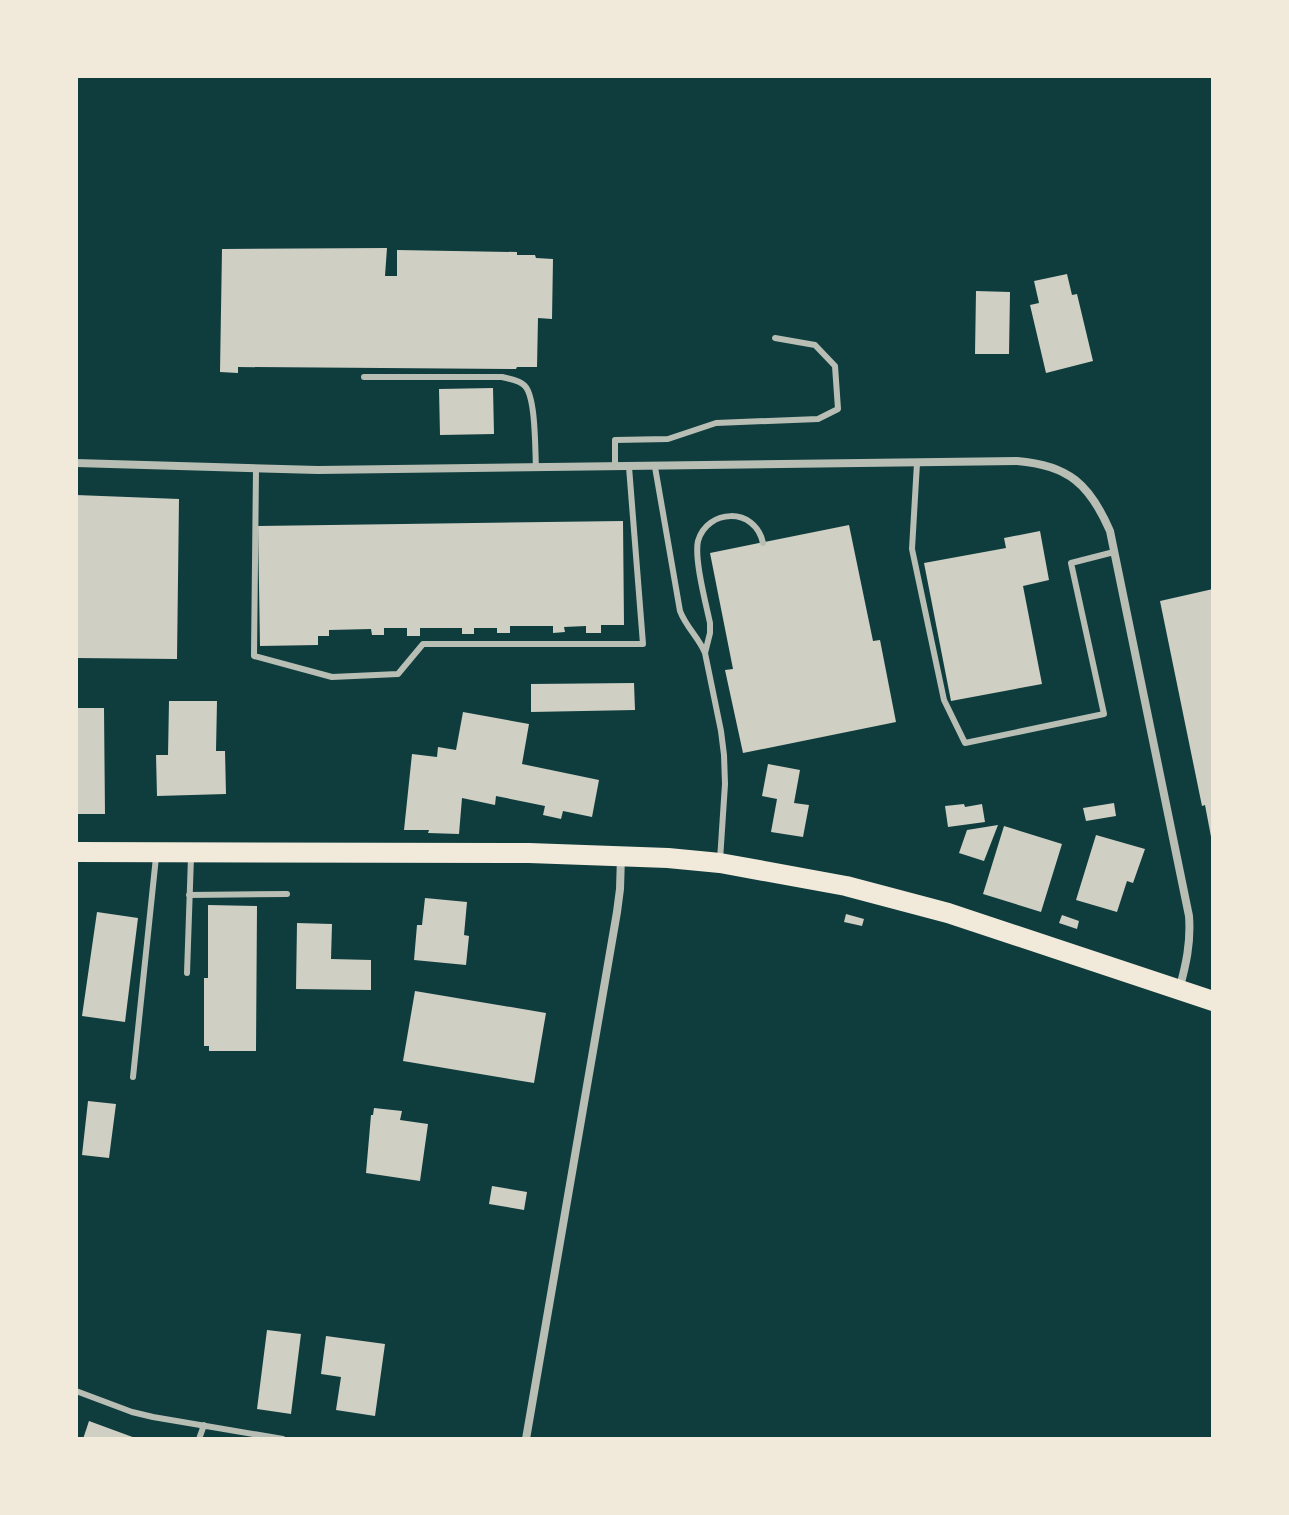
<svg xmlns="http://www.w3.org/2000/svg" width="1289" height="1515" font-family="'Titillium Web',sans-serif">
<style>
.building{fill:#cfcfc3}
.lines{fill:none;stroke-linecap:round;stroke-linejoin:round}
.service{stroke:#b8beb3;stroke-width:6}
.minor{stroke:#b8beb3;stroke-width:8}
.primary{stroke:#f1e9da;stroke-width:20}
</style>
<rect width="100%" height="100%" fill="#0f3d3e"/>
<!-- building -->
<path class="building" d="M387,248L385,276H397V250L517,252V255H535L536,258L553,259L552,319L538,318L537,367H517L516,369L238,367V373L220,372L222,249Z
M1067,274L1072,295L1077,294L1093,361L1046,373L1030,305L1039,303L1034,281Z
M976,291L1010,292L1009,354H975Z
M493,388L494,434L440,435L439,389Z
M76,495L179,499L177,659L76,658Z
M623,521L624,625H601V633H586V626L564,627L565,632L553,633V626H510V633H497V628H474V634H462V628H420V636H407V628H384V635H372L371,629L329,630V636H318V645L260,646L258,526Z
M849,525L873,641L880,640L896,722L743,753L725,670L733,669L710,553Z
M1040,531L1049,580L1023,586L1042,684L951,701L924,563L1006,548L1004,538Z
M1213,589V841L1212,842L1205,805L1202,806L1160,601Z
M634,683L635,710L531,712V684Z
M169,701H217L216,751H225L226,794L157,796L156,755H168Z
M76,708H104L105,814H76Z
M463,712L529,724L522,764L599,780L592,817L563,811L561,819L543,815L545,806L496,796L495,805L462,798L459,834L428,833L429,830H404L412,754L437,757L438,747L456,750Z
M768,764L800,770L794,803L809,805L803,837L771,832L777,799L762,796Z
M1114,803L1116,816L1086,821L1083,808Z
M964,804L965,807L982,804L985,822L948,827L945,806Z
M998,825L984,861L959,853L967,830Z
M1004,826L1062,844L1041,912L983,894Z
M1096,835L1145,849L1133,883L1127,881L1117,912L1076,900Z
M425,898L467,902L464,935L469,936L466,965L414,960L417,925H422Z
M208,905L257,906L256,1051H209V1046H204V978H208Z
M97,912L138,918L125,1022L82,1016Z
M846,914L864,919L862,926L844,922Z
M1062,915L1079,921L1077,929L1059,923Z
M297,923L332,924L331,959L371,960V990L296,989Z
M415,991L546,1013L534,1083L403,1061Z
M88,1101L116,1104L109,1158L82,1155Z
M374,1108L402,1111L400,1120L428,1124L420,1181L366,1173L371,1115H373Z
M492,1186L527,1192L524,1210L489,1204Z
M267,1330L301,1334L291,1414L257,1409Z
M326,1336L385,1344L375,1416L336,1410L341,1377L321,1374Z
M89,1421L138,1439H83Z"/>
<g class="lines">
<!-- service -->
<path class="service" d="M364,377H502C509,379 520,380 525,386C536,398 535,450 536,468
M917,463L912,549L944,700L965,743L1104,714L1071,563L1114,552
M615,467V440L668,439L716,423L818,419L838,409L835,366L815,345L775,338
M655,467L680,611C686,627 699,638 705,653L721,731L724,755L725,784L720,860
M256,469L254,656L332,677L398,674L423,644H643L629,467
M705,653L710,633V623C706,604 694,559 698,541C707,509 755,506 763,543
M189,895L287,894
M187,973L191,857
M133,1077L156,857
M76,1391L132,1412L153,1417L283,1439
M199,1439L204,1425"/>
<!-- minor -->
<path class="minor" d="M76,463L318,470L1017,461C1069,465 1090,485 1110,531L1189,916C1191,943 1186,965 1179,990
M526,1439L617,912L620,889L621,856"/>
<!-- primary -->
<path class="primary" d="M76,852L529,853L668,858L720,863L846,886L948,913L1213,1001"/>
</g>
<!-- border -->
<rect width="1289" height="1515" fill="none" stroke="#f1e9da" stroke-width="156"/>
</svg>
